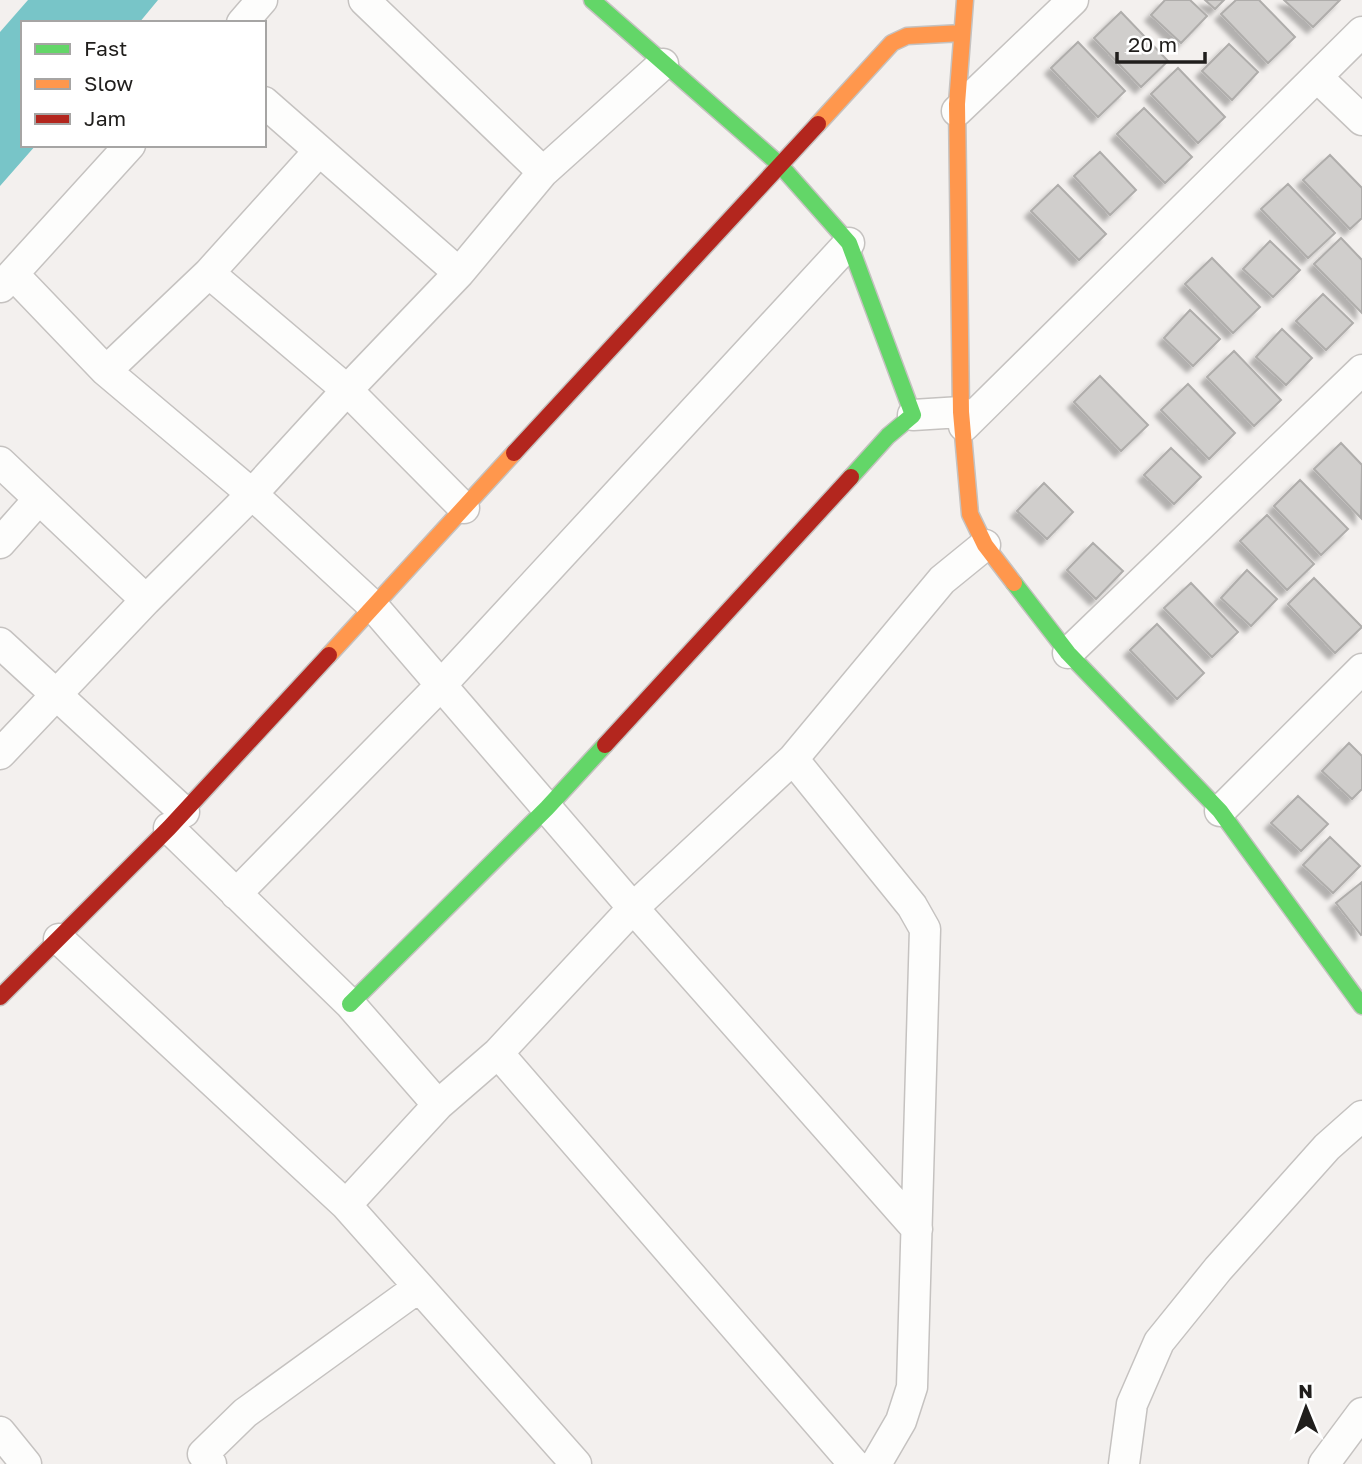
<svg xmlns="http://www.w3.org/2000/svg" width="1362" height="1464" font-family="'Golos Text',sans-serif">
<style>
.water{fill:#78c5c8}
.building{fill:#d0cecc;stroke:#afadab;stroke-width:2;filter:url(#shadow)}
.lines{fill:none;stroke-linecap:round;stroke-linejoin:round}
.street-casing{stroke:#c5c2c0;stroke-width:33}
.fast-casing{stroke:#c5c2c0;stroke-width:19}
.slow-casing{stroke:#c5c2c0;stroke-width:19}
.jam-casing{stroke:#c5c2c0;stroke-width:19}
.street{stroke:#fdfdfc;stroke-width:30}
.fast{stroke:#63d668;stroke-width:16}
.slow{stroke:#ff974d;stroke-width:16}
.jam{stroke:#b3261e;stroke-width:16}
</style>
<defs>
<filter id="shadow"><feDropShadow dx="-6" dy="6" stdDeviation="2" flood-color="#0004"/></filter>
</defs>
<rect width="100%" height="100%" fill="#f3f0ee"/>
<!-- water -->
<path class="water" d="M28,0H158L139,23H23V145H36L0,186V32Z"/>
<!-- building -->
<path class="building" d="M1165,0H1190L1207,16L1181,43L1151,15Z
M1205,0H1224L1215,9Z
M1236,0H1259L1295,37L1268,63L1221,14Z
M1284,0H1340L1313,27Z
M1121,12L1168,61L1141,87L1094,38Z
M1078,42L1125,91L1098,117L1051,68Z
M1229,44L1258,72L1232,100L1202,71Z
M1178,68L1225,117L1198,143L1151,94Z
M1144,108L1192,157L1165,183L1117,134Z
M1100,152L1136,190L1110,215L1074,176Z
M1330,155L1362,188V218L1350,229L1303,180Z
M1288,184L1335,233L1308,258L1261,209Z
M1058,185L1106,234L1079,260L1031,211Z
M1341,238L1362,260V313L1314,264Z
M1270,241L1300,270L1273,297L1243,269Z
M1212,258L1260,307L1233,333L1185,284Z
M1323,294L1353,323L1326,350L1296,321Z
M1190,310L1220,339L1193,366L1164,338Z
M1282,329L1312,358L1286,385L1256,357Z
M1234,351L1281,400L1254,426L1207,377Z
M1100,376L1148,425L1121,451L1074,402Z
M1188,384L1235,433L1209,459L1161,410Z
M1341,443L1362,465L1361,518L1314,469Z
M1171,448L1201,477L1174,504L1144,475Z
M1300,480L1348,529L1321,555L1274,506Z
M1044,483L1073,512L1047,539L1017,511Z
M1267,515L1314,564L1287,590L1240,541Z
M1093,543L1123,571L1096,599L1067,570Z
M1247,570L1277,599L1251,626L1221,598Z
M1314,578L1362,627L1335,653L1288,604Z
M1191,583L1238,632L1212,657L1164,608Z
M1157,624L1204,673L1177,699L1130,650Z
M1349,743L1362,756V789L1352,799L1322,771Z
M1298,796L1328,824L1301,851L1271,823Z
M1330,837L1360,866L1333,893L1303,865Z
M1362,882V934L1361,935L1336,903Z"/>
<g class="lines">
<!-- street casing -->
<g class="street-casing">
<path id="street" d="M364,0L543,172L663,64
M242,23L262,0
M1317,77L1362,120
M957,111L1073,0
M319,151L209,273L347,390L464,508
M459,273L543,172
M13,274L106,371L252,494L373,606L633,908L917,1229
M1,287L130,145
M106,371L209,273
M913,415L961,412
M964,426L1362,32
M0,462L146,600L252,494L347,390L459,273L264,102
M0,543L39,499
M0,643L184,812
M1068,653L1362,370
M0,754L146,600
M793,759L912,906L925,929L912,1387L901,1421L876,1464
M1220,811L1362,669
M169,828L350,1004L438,1105L498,1053L854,1464
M236,894L442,684L849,243
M59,939L346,1205L419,1287L245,1413L203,1454L211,1464
M498,1053L633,908L793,759L942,580L985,545
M346,1205L438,1105
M419,1287L576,1464
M0,1432L26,1464
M1124,1464L1132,1404L1159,1342L1218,1269L1327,1147L1362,1116
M1324,1464L1362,1413"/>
</g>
<!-- fast casing -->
<g class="fast-casing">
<path id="fast" d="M592,0L780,165L849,243L913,415L888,436L851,477
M1014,583L1068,653L1220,811L1362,1006
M350,1004L547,808L605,745"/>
</g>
<!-- slow casing -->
<g class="slow-casing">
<path id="slow" d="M965,0L957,104L961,412L970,514L985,545L1014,583
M818,124L892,43L907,36L962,33
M329,655L514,453"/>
</g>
<!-- jam casing -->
<g class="jam-casing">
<path id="jam" d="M514,453L818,124
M605,745L851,477
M0,997L169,828L329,655"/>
</g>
<!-- street -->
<use href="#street" class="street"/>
<!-- fast -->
<use href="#fast" class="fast"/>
<!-- slow -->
<use href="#slow" class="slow"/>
<!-- jam -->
<use href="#jam" class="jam"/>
</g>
<!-- legend -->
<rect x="21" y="21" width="245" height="126" fill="#ffffff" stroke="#a6a5a4" stroke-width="2"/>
<rect x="35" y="44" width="35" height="10" fill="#63d668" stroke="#a6a5a4" stroke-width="2"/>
<text x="84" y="56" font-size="21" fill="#201e1c">Fast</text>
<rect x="35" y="79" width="35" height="10" fill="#ff974d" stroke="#a6a5a4" stroke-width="2"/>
<text x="84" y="91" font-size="21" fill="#201e1c">Slow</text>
<rect x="35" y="114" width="35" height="10" fill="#b3261e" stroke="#a6a5a4" stroke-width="2"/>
<text x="84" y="126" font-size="21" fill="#201e1c">Jam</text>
<!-- north arrow -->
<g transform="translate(1306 1408) rotate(359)" stroke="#ffffff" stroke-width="5" paint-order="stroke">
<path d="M0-5L12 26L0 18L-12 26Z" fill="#201e1c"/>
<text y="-10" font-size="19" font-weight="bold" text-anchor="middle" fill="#201e1c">N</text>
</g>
<!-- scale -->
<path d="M1117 52v10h88v-10" fill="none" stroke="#201e1c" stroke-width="3.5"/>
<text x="1128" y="52" font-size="21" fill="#201e1c" stroke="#ffffff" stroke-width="5" paint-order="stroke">20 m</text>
</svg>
